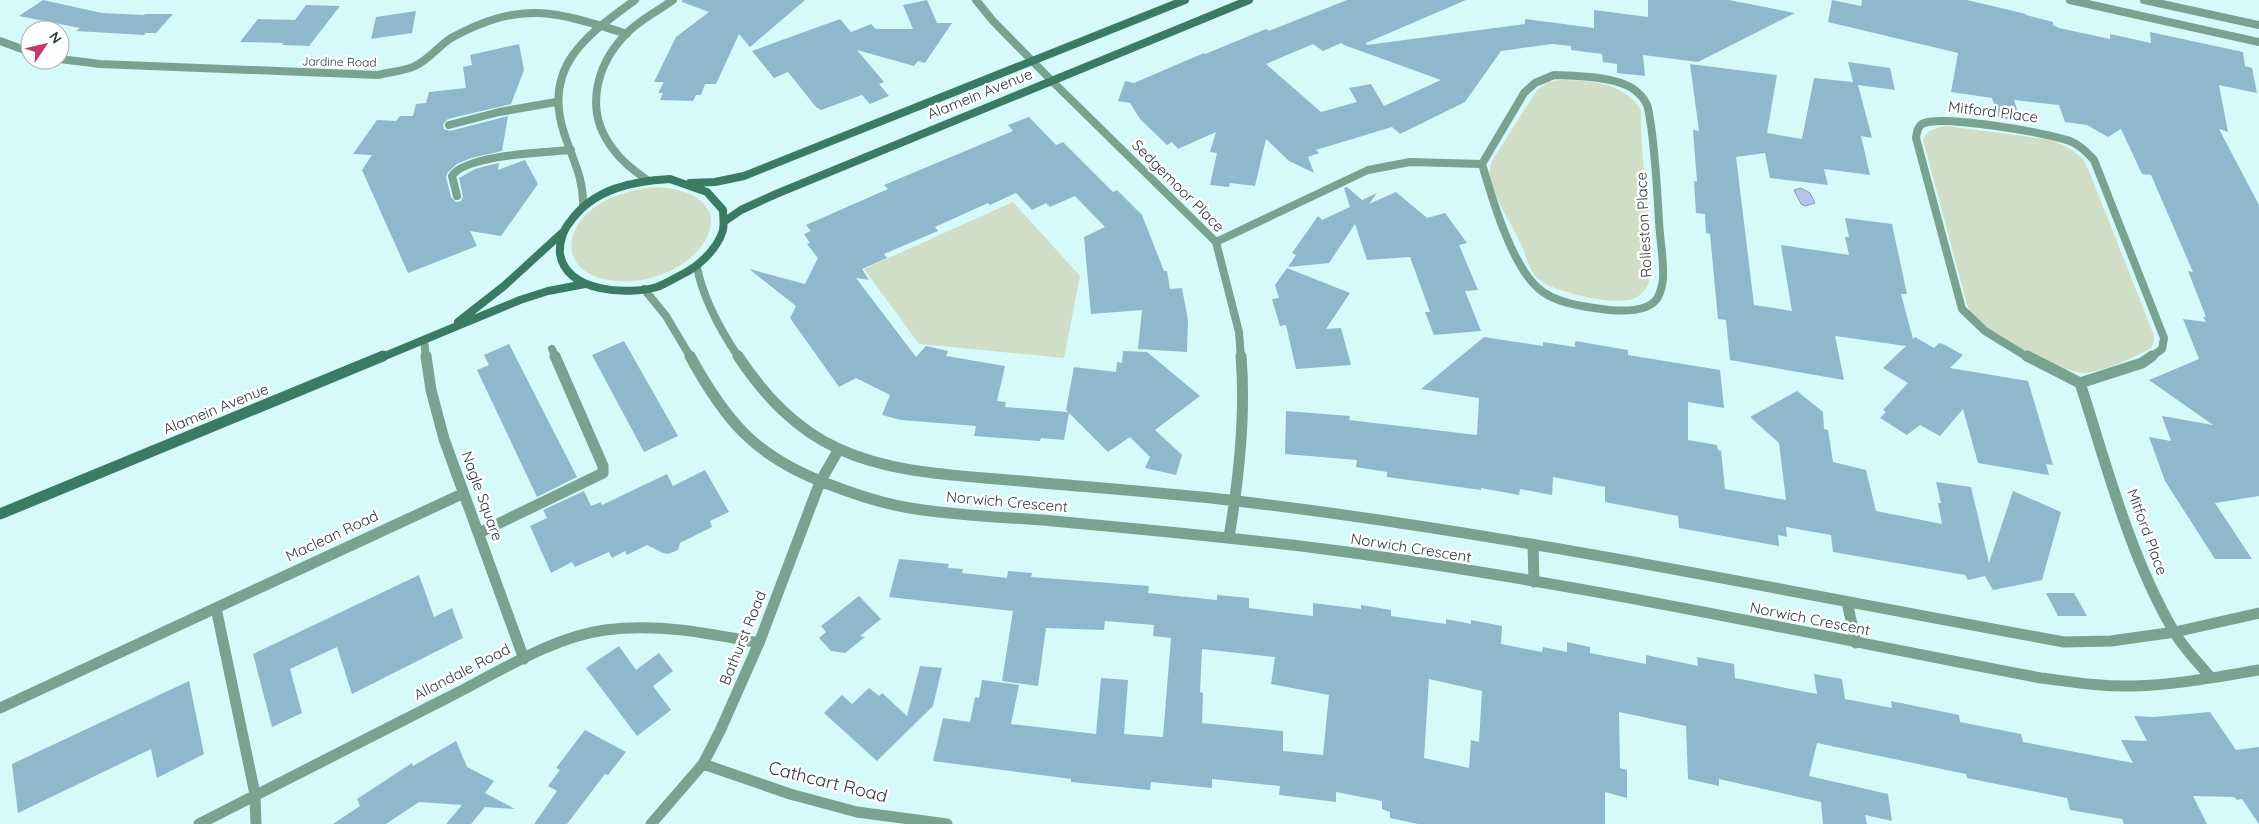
<svg xmlns="http://www.w3.org/2000/svg" width="2259" height="824" font-family="Quicksand,sans-serif">
<style>
.green{fill:#d0dec8}
.water{fill:#b4c6e9;stroke:#8b9cb5}
.building{fill:#8fb8cd;fill-rule:evenodd}
.lines{fill:none;stroke-linecap:round;stroke-linejoin:round}
.lane-far1{stroke:#7aa290;stroke-width:8}
.lane{stroke:#7aa290;stroke-width:11}
.street-far1{stroke:#7aa290;stroke-width:8}
.street{stroke:#7aa290;stroke-width:11}
.secondary-far1{stroke:#3c7b63;stroke-width:8}
.secondary{stroke:#3c7b63;stroke-width:11}
.labels{text-anchor:middle;stroke-width:5;stroke-linejoin:round;paint-order:stroke}
.far-street-label{font-size:12px;fill:#2c3a3b;stroke:#fefefe}
.street-label{font-size:15px;fill:#2c3a3b;stroke:#fefefe}
.near-street-label{font-size:18px;fill:#2c3a3b;stroke:#fefefe}
</style>
<rect width="100%" height="100%" fill="#d6f9fa"/>
<!-- green -->
<path class="green" d="M1561,80C1589,80 1627,83 1641,111C1640,156 1649,201 1649,247C1649,257 1651,271 1649,281C1648,288 1641,295 1635,298C1616,307 1552,292 1537,278C1530,271 1527,260 1524,251C1516,230 1492,195 1489,175C1489,170 1491,165 1492,161L1537,90L1549,82Z
M1946,126L2052,140L2072,150L2083,159L2089,171L2153,333L2154,341L2152,347C2140,356 2099,373 2084,373C2059,372 1997,337 1977,320C1970,314 1967,305 1965,297L1923,140C1927,129 1936,128 1946,126Z
M657,187C764,195 693,294 608,280C595,278 580,271 574,258C570,251 571,240 574,232C588,201 625,190 657,187Z
M1013,202L1080,276L1064,358L919,344L864,269Z"/>
<!-- water -->
<path class="water" d="M1801,188L1810,193L1815,203L1805,206L1801,204L1794,190Z"/>
<!-- building -->
<path class="building" d="M43,0L102,13L144,15L145,14H173L156,33H146L144,35L76,31L80,28L19,16Z
M682,0H805L750,47L739,34L716,84H705L701,95H696L693,101L660,100L663,93H658L664,82H654L676,37L709,12L682,2Z
M927,0L937,23H952L925,63L918,61L914,66L857,50L884,82L879,84L889,96L870,104L862,95L821,110L816,107L788,72L774,78L752,51L840,19L851,32L871,24L876,29H913L903,5Z
M1347,0H1466L1366,43L1367,45L1525,24V19L1594,28V10L1648,17V0H1729L1795,13L1698,62L1643,55L1645,76L1617,73V64L1603,62L1602,54L1571,50V46L1552,44L1501,51L1465,102L1400,134L1392,127L1316,150L1319,153L1308,157L1314,173L1289,161L1266,139L1255,186L1230,183L1229,187L1210,185L1217,153L1210,152L1216,132L1178,149L1172,142L1167,145L1140,119L1130,103L1118,101L1125,81L1134,83L1204,53L1205,54L1266,29L1269,31ZM1341,43L1344,45L1441,80L1384,106L1371,84L1349,88L1357,102L1321,112L1266,64L1313,44L1323,51Z
M1832,0L1861,6L1862,0H1967L2026,14V15L2053,22V25L2059,28L2110,39V34L2151,43L2150,32L2243,52L2245,66L2252,68L2257,93L2219,85L2228,132L2219,129L2259,205V496L2215,503L2252,559H2215L2165,481L2149,437L2171,441L2162,416L2213,425L2149,380L2199,359L2183,319L2206,322L2203,317H2206L2188,271L2193,272L2151,175L2142,174L2121,129L2108,137L2087,125L2065,122L2059,105L2014,100L2021,121L1999,118L1992,98L1951,92L1958,53L1828,22Z
M306,5L340,6L309,46L282,45L284,43L240,42L258,19L295,20Z
M416,11L412,33L371,39L376,17Z
M519,44L524,70L511,104L448,119L443,124L444,129L450,131L508,116L502,151L471,158L457,164L448,172L446,177L451,197L456,202L461,201L463,197L459,178L475,169L490,165L499,163L498,170L525,160L538,184L501,236L470,231L477,246L408,273L362,170L372,155L353,154L377,120L396,121L400,116H413L416,104L426,103L429,92L466,88L463,67L472,65L470,55Z
M1848,62L1890,68L1895,90L1858,85L1872,138L1861,136L1870,175L1824,169L1828,185L1770,178L1765,153L1736,157L1754,305L1792,311L1781,245L1849,255L1845,237H1849L1845,218L1892,224L1907,294H1901L1913,339L1915,337L1934,348L1939,343L1945,345L1963,355L1950,368L2028,381L2053,465L2046,464L2049,475L1978,463L1963,409L1940,436L1920,425L1907,435L1880,418L1886,412L1883,410L1908,383L1883,368L1906,346L1835,336L1844,380L1730,360L1726,320L1718,319L1710,234L1706,233L1705,214L1696,213L1694,181L1697,182L1693,130L1699,131L1690,64L1777,75L1767,133L1802,139L1814,78L1853,82Z
M1029,117L1056,145L1063,142L1113,192L1117,190L1142,215L1164,271H1167L1170,289L1182,288L1188,320L1187,352L1138,349L1142,310L1091,314L1084,237L1105,227L1075,196L1050,207L1046,203L1032,210L1016,193L990,205L988,203L935,227L938,231L884,254L887,258L862,269L869,280L856,278L916,357L926,346L948,351L946,356L1005,366L997,401L1006,402L1005,407L1068,412L1066,410L1074,367L1116,372L1117,362L1122,363L1123,351L1147,352L1200,396L1155,430L1182,455L1176,475L1145,468L1150,457L1130,437L1108,452L1069,413L1064,440L1041,438L1040,441L974,436L976,426L901,420L882,415L890,395L856,378L839,387L790,318L796,306L749,269L805,284L818,258L807,244L810,243L804,234L811,231L806,225L888,189L884,185L1013,131L1008,125Z
M1347,187L1362,200L1377,193L1369,204L1396,192L1427,218L1445,213L1467,243L1459,245L1478,290L1465,291L1481,331L1434,335L1425,312H1430L1410,257L1367,260L1355,224L1329,263L1288,267L1296,255L1292,253L1318,216L1322,220L1350,207L1344,188Z
M1287,268L1350,293L1326,329L1341,328L1351,365L1296,369L1286,325L1280,326L1272,299L1279,298L1275,285Z
M1484,337L1543,346V342L1575,347V341L1628,350V355L1720,370L1724,408L1688,402V440L1717,445L1718,450L1721,451L1725,489L1786,500L1779,443L1750,417L1797,391L1823,412L1824,429L1828,430L1833,462L1866,470L1876,511L1942,524L1938,503H1941L1936,482L1971,487L1989,563L2013,491L2061,512L2042,580L1993,590L1985,576L1968,580L1965,575L1833,552L1831,535L1786,527L1787,537L1778,535L1779,546L1679,528L1678,516L1605,502V487L1553,477L1552,495L1520,489L1519,495L1481,488V490L1387,477V472L1356,467L1357,460L1285,454L1286,411L1350,416L1349,420L1477,435L1479,398L1421,389Z
M624,341L678,436L644,452L592,355Z
M509,344L577,477L537,497L477,370L489,365L484,355Z
M705,470L729,512L710,521L712,527L680,543L678,550L668,554L663,553L647,545L627,555L625,551L612,558L609,552L575,567L572,562L551,573L530,526L547,518L543,510L584,491L591,506L601,502L602,505L667,474L673,486Z
M899,559L949,564L948,568L963,569L962,573L1007,578L1008,571L1032,573L1031,577L1149,586L1148,593L1217,600V595L1249,598V608L1313,616V603L1361,609V605L1391,610V616L1446,624V619L1471,624V620L1502,626L1501,644L1542,652L1543,647L1567,652V642L1590,647V653L1646,664V655L1698,666L1697,657L1734,664L1735,678L1817,694L1814,674L1842,679L1845,699L1892,708L1891,701L1959,715L1960,722L2021,734L2023,742L2133,763L2121,740L2147,741L2134,716L2154,717L2210,712L2236,750L2259,747V824L2242,799L2237,800L2234,797L2193,796L2207,824H2124L2122,819L2070,810L2067,798L1967,778L1966,774L1817,743L1809,776L1888,794L1892,821L1865,815L1867,824H1823L1821,802L1719,779V786L1688,779L1686,726L1619,712L1620,768L1627,770V798L1605,792V824H1418L1390,818V812L1382,809V801L1336,792V802L1279,795L1280,786L1212,779V788L1151,782L1150,790L1071,782V779L933,761L943,718L970,722L975,697L979,698L982,680L1019,685L1011,724L1096,734L1101,678L1128,680L1124,734L1163,737L1171,638L1153,636L1154,625L1105,621L1104,630L1046,628L1038,686L1002,681L1013,611L889,597ZM1202,649L1275,657L1271,684L1329,695L1323,755L1283,751V731L1202,723L1203,693L1200,692ZM1429,679L1482,691L1479,742L1471,740L1469,768L1424,758Z
M419,575L434,617L452,608L463,638L352,694L337,647L290,669L302,713L272,727L253,654Z
M2046,593H2074L2087,616H2058Z
M859,596L881,619L860,636L865,637L845,653L831,651L819,638L826,632L821,626Z
M619,646L636,670L659,653L673,671L653,686L671,710L637,736L586,668Z
M920,666L942,668L933,706L877,761L824,713L842,695L852,704L869,688L879,696L882,693L907,716Z
M189,681L204,754L157,778L151,749L18,813L12,764Z
M585,730L626,752L608,775L605,774L567,824H534L557,791L548,786L560,770L556,768Z
M456,741L467,767L494,781L485,793L515,809L485,807L471,824H446L462,805L419,802L386,824H333L360,806L357,799L412,763L413,766Z"/>
<g class="lines">
<!-- lane-far1 -->
<path class="lane-far1" d="M552,349L556,358"/>
<!-- lane -->
<path class="lane" d="M479,533L603,473V466L555,356"/>
<!-- street-far1 -->
<path class="street-far1" d="M976,0L993,21L1052,81L1216,242L1239,332L1241,358
M2070,0L2259,42
M2144,0L2259,25
M0,41L30,52
M60,59L100,64L378,75C389,72 405,71 415,66C428,60 439,46 451,38C521,0 554,11 627,34
M1554,75C1575,76 1623,76 1638,93C1642,96 1647,103 1648,108C1655,142 1657,187 1659,222C1660,240 1664,260 1663,279C1662,286 1661,294 1656,300C1646,312 1624,311 1609,310C1587,307 1555,304 1538,288C1511,264 1492,198 1482,164L1524,93L1535,83Z
M449,125L499,112L556,102
M647,180C635,171 622,162 613,149C584,112 595,66 626,34C639,20 658,11 673,0
M457,196L452,176C465,155 546,152 571,150
M583,206C584,178 572,158 564,133C542,66 587,35 635,0
M1216,242L1368,170L1410,162L1482,164
M697,267C703,299 721,331 739,358
M644,289L666,316L691,358
M424,340L426,358
M2029,358L1985,331L1962,309L1916,138C1917,133 1917,127 1922,124C1939,114 2049,133 2070,141C2080,145 2087,152 2094,160L2164,338L2162,349L2150,358"/>
<!-- street -->
<path class="street" d="M426,356L431,390L444,439L524,659
M690,356C726,422 756,457 828,484C854,494 883,504 910,508C957,516 1005,517 1053,521C1140,529 1228,537 1316,548C1559,579 1800,632 2041,678C2072,682 2102,687 2133,686C2175,685 2217,677 2259,670
M738,356C764,395 795,429 839,449C891,473 952,475 1009,480C1084,487 1161,492 1237,501C1514,534 1789,592 2064,642L2111,641L2175,632L2259,613
M2027,356L2080,383
M2080,383C2107,466 2129,554 2173,630C2183,648 2198,662 2211,678
M2080,383L2142,363L2152,356
M1229,537C1239,478 1246,416 1241,356
M1533,545L1534,582
M1847,602L1856,643
M216,608L255,794L256,824
M0,708L462,494
M703,764L790,794L857,812L947,824
M199,824C282,782 366,739 449,697C497,673 552,637 605,630C657,623 708,633 759,643
M651,824L703,764L720,731L759,643L820,482L839,449"/>
<!-- secondary-far1 -->
<path class="secondary-far1" d="M670,179L707,192L723,210C723,217 725,226 722,233C716,250 698,267 681,275C673,279 665,284 657,287C628,295 567,293 560,254C559,243 563,230 570,222C593,189 632,181 670,179Z
M690,183L715,182L744,176L1185,0
M725,221L741,210L776,194L1249,0
M458,322L504,286L562,233
M380,358L520,300L548,291L585,284"/>
<!-- secondary -->
<path class="secondary" d="M0,514L383,356"/>
</g>
<g class="labels">
<!-- far-street labels -->
<g class="far-street-label">
<text transform="translate(339 62) rotate(1)" y="4">Jardine Road</text>
</g>
<!-- street labels -->
<g class="street-label">
<text transform="translate(980 94) rotate(-22)" y="5">Alamein Avenue</text>
<text transform="translate(1993 112) rotate(7)" y="5">Mitford Place</text>
<text transform="translate(1178 186) rotate(45)" y="5">Sedgemoor Place</text>
<text transform="translate(1644 225) rotate(-93)" y="5">Rolleston Place</text>
<text transform="translate(216 409) rotate(-22)" y="5">Alamein Avenue</text>
<text transform="translate(482 496) rotate(70)" y="5">Nagle Square</text>
<text transform="translate(1007 502) rotate(5)" y="5">Norwich Crescent</text>
<text transform="translate(2147 532) rotate(70)" y="5">Mitford Place</text>
<text transform="translate(332 536) rotate(-25)" y="5">Maclean Road</text>
<text transform="translate(1411 548) rotate(9)" y="5">Norwich Crescent</text>
<text transform="translate(1810 619) rotate(11)" y="5">Norwich Crescent</text>
<text transform="translate(743 638) rotate(-68)" y="5">Bathurst Road</text>
<text transform="translate(462 672) rotate(-27)" y="5">Allandale Road</text>
</g>
<!-- near-street labels -->
<g class="near-street-label">
<text transform="translate(828 782) rotate(14)" y="6">Cathcart Road</text>
</g>
</g>
<!-- north arrow -->
<g transform="translate(45 45) rotate(55)"><circle r="24" fill="#fefefe" stroke="#aab0b0"/>
<path d="M0-4L9 19L0 12L-9 19Z" fill="#c3386e"/>
<text y="-8" font-size="14" font-weight="bold" text-anchor="middle" fill="#2c3a3b">N</text>
</g>
</svg>
